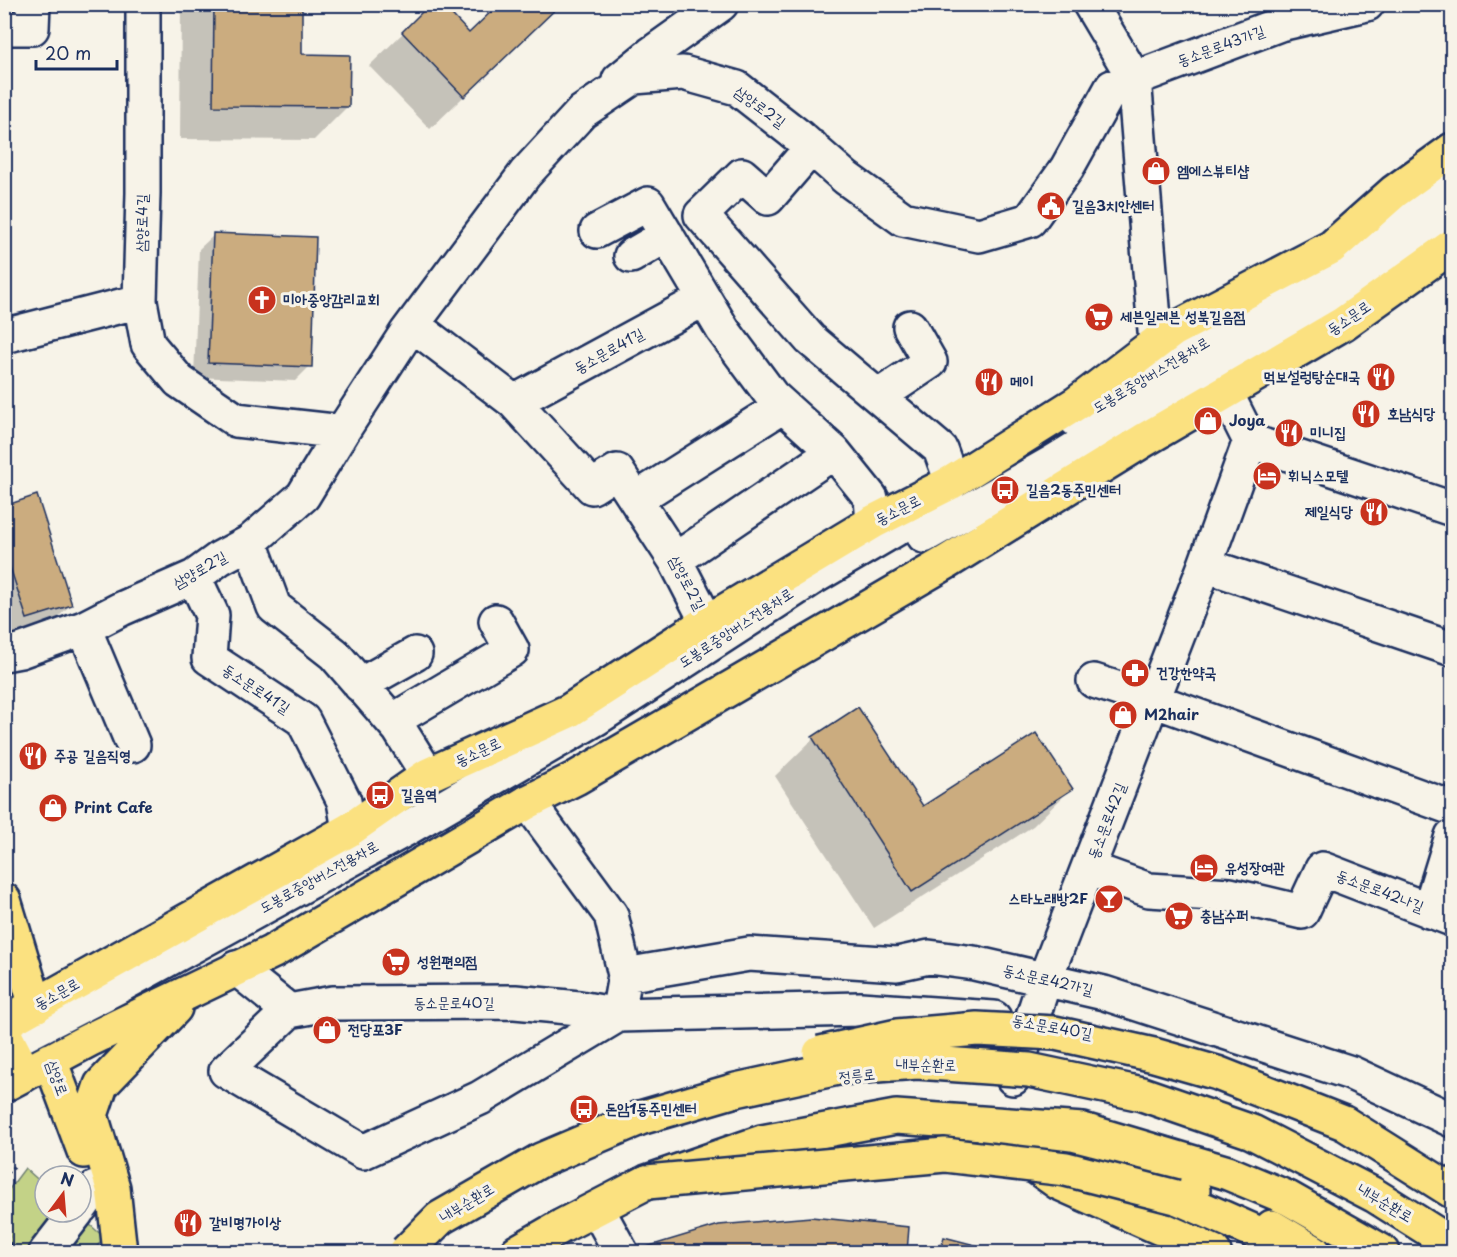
<svg xmlns="http://www.w3.org/2000/svg" width="1457" height="1257" font-family="'Playpen Sans','Poor Story',sans-serif">
<style>
.green{fill:#c3d287;stroke:#6f8072;stroke-width:1.5}
.shadow{fill:#0003}
.building{fill:#cbac7f;stroke:#1b2f5e;stroke-width:1.5}
.lines{fill:none;stroke-linecap:round;stroke-linejoin:round}
.minor-casing{stroke:#1b2f5e;stroke-width:38}
.major-casing{stroke:#1b2f5e;stroke-width:38}
.highway-casing{stroke:#1b2f5e;stroke-width:38}
.path{stroke:#1b2f5e;stroke-width:4;stroke-dasharray:6 4.5;stroke-linecap:butt}
.minor{stroke:#f7f3e8;stroke-width:33}
.major{stroke:#fbe180;stroke-width:33}
.highway{stroke:#fbe180;stroke-width:33}
.highway-bridge-casing{stroke:#1b2f5e;stroke-width:38;stroke-linecap:butt}
.highway-bridge{stroke:#fbe180;stroke-width:33}
.labels{text-anchor:middle;stroke-width:6;stroke-linejoin:round;paint-order:stroke}
.street-label{font-size:15px;fill:#1b2f5e;stroke:#f7f3e8}
.poi-label{font-size:15px;font-weight:bold;fill:#1b2f5e;stroke:#f7f3e8;text-anchor:start}
</style>
<rect width="100%" height="100%" fill="#f7f3e8"/>
<filter id="ink" filterUnits="userSpaceOnUse"><feTurbulence type="fractalNoise" baseFrequency=".0167" numOctaves="2"/><feDisplacementMap in="SourceGraphic" scale="12" xChannelSelector="R" yChannelSelector="G"/><feConvolveMatrix kernelMatrix="1 2 1 2 8 2 1 2 1" color-interpolation-filters="sRGB"/></filter>
<g filter="url(#ink)">
<!-- green -->
<path class="green" d="M25,1168L45,1186V1212H75L104,1237L93,1252H5L4,1196Z"/>
<!-- shadow -->
<path class="shadow" d="M181,4H260L300,55L348,106L314,140L180,139Z
M536,27L430,129L369,66L403,33L469,35Z
M214,235L310,366L295,381L194,377L199,249Z
M4,507L70,605L37,639L4,649Z
M858,709L922,808L1071,789L1033,826L874,928L775,776L813,739Z
M908,1228L905,1252H633Z
M944,1239L996,1252H930Z"/>
<!-- building -->
<path class="building" d="M214,4H302V54L350,55L349,107L213,106Z
M430,4H442L469,33L499,4H561L464,97L402,32Z
M213,233L316,237L312,367L208,363Z
M37,495L72,605L27,619L4,549V506Z
M858,707L923,806L1036,733L1073,789L912,892L812,737Z
M811,1217L909,1227L907,1252H633V1251L719,1225Z
M944,1237L1002,1252H940Z"/>
<g class="lines">
<!-- minor casing -->
<g class="minor-casing">
<path id="minor" d="M143,4V193L140,301L148,344L179,381L236,420L342,432
M1090,4L1134,78L1156,343
M4,28H32L33,4
M619,80L651,54L721,4
M812,147L768,198L742,175L701,215L810,339L940,449L952,482
M597,231L648,204L723,330L772,396L834,452L871,498L873,522
M631,256L667,235
M413,325L514,402L592,487L617,471L675,560L707,622
M4,336L140,301
M1226,393L1250,441L1452,509
M879,396L930,362L910,327
M514,402L704,299
M1076,420L1134,383L1340,265L1452,184
M636,499L783,406
M924,536L1053,462L1154,400L1319,313L1375,273L1452,213
M250,542L274,607L334,654L399,729L428,775
M675,560L834,452
M1205,565L1452,649
M194,577L212,615L209,658L303,720L344,801L349,830
M84,628L133,745
M4,654L20,651L84,628L121,609L194,577L220,558L250,542L303,496L342,432L407,332L525,174L582,112L634,77L683,73L737,88L797,135L846,178L903,219L979,235L1030,220L1067,168L1112,87L1280,24L1367,4
M1094,681L1153,700L1452,808
M360,685L415,654
M392,721L512,650L496,621
M1088,868L1149,890L1230,895L1302,912L1322,869L1452,919
M1429,911L1452,836
M236,968L289,1011
M625,975L749,954L897,964L929,957L974,963L1104,993L1351,1073L1452,1120
M289,1011L226,1071L363,1152L480,1098L618,1015L860,1009L994,1018
M289,1011L333,1003L515,1002L579,1008L618,1015L625,975L611,915L528,802
M4,1045L123,984L406,829L597,718L814,577L942,502
M1013,1078L1045,979L1205,565L1250,441
M81,1207L95,1188
M600,1214L621,1252
M46,1252L77,1212"/>
</g>
<!-- major casing -->
<g class="major-casing">
<path id="major" d="M4,900L36,1006
M4,1023L349,830L428,775L569,711L707,622L873,522L952,482L1077,403L1173,330L1332,247L1394,192L1452,150
M4,1033L25,1074
M50,1060L84,1151
M4,1085L89,1040L272,952L528,802L576,778L947,562L1144,440L1344,323L1452,246
M994,1137L1059,1183L1214,1252
M1035,1138L1060,1139L1193,1190
M1272,1227L1314,1252
M120,1252L113,1188L91,1115L101,1085L175,1008"/>
</g>
<!-- highway casing -->
<g class="highway-casing">
<path id="highway" d="M1344,1123L1452,1191
M1176,1197L1278,1242L1295,1252
M517,1252L562,1226L647,1182L762,1142L896,1117L1083,1130L1228,1173L1288,1198L1383,1252"/>
</g>
<!-- path -->
<path class="path" d="M4,1175L14,1167
M4,1222L12,1252"/>
<!-- minor -->
<use href="#minor" class="minor"/>
<!-- major -->
<use href="#major" class="major"/>
<!-- highway -->
<use href="#highway" class="highway"/>
<!-- highway-bridge casing -->
<g class="highway-bridge-casing">
<path id="highway-bridge" d="M820,1053L897,1036L977,1029L1055,1033L1154,1055L1217,1073L1344,1123
M647,1182L945,1155L1066,1169L1176,1197
M406,1252L440,1218L541,1160L640,1118L736,1090L838,1068L917,1062L1029,1070L1142,1094L1252,1132L1374,1195L1452,1244"/>
</g>
<!-- highway-bridge -->
<use href="#highway-bridge" class="highway-bridge"/>
</g>
</g>
<!-- icons -->
<defs>
<g id="shop-disc" transform="scale(1.5)"><circle r="9.5" fill="#c8321e" stroke="#f7f3e8"/><path d="M-5-2.5h2.3a2.7 3.5 0 0 1 5.4 0H5L5.5 6h-11ZM-1.5-2.5h3a1.5 2.3 0 0 0-3 0Z" fill="#fff"/></g>
<g id="civic-disc" transform="scale(1.5)"><circle r="9.5" fill="#c8321e" stroke="#f7f3e8"/><path d="M-.6-6.5H3V-4.5H.6V-3L4-1V1h2V6H-6V1h2V-1L-.6-3ZM-1.2 2.5V6h2.4V2.5Z" fill="#fff"/></g>
<g id="church-disc" transform="scale(1.5)"><circle r="9.5" fill="#c8321e" stroke="#f7f3e8"/><path d="M-1.2-6h2.4v3.5h3.3v2.4h-3.3V6h-2.4V-.1h-3.3v-2.4h3.3Z" fill="#fff"/></g>
<g id="supermarket-disc" transform="scale(1.5)"><circle r="9.5" fill="#c8321e" stroke="#f7f3e8"/><path d="M-6-5.5h2.5l.6 2H6L4.5 2H-2.5L-4.4-4H-6ZM-1.5 3.2a1.3 1.3 0 1 0 .1 0ZM3 3.2a1.3 1.3 0 1 0 .1 0Z" fill="#fff"/></g>
<g id="restaurant-disc" transform="scale(1.5)"><circle r="9.5" fill="#c8321e" stroke="#f7f3e8"/><path d="M-5-6h1v4h1v-4h1v4h1v-4h1v5L-1.5 .5V6h-2V.5L-5-1ZM5-6V6H3V1.5H1.5Q1.5-4 5-6Z" fill="#fff"/></g>
<g id="hotel-disc" transform="scale(1.5)"><circle r="9.5" fill="#c8321e" stroke="#f7f3e8"/><path d="M-6-4.5h1.5V1H6V5H4.5V3h-9V5H-6ZM-4 0a1.8 1.8 0 1 1 3.6 0ZM.5 0V-2.5h3Q6-2.5 6 0Z" fill="#fff"/></g>
<g id="bus-disc" transform="scale(1.5)"><circle r="9.5" fill="#c8321e" stroke="#f7f3e8"/><path d="M-5-6H5V4H4V6H2V4H-2V6H-4V4H-5ZM-3.5-4V0h7V-4ZM-3.5 1.2v1.5H-2V1.2ZM2 1.2v1.5H3.5V1.2Z" fill="#fff"/></g>
<g id="pharmacy-disc" transform="scale(1.5)"><circle r="9.5" fill="#c8321e" stroke="#f7f3e8"/><path d="M-2-6h4v4h4v4h-4v4h-4v-4h-4v-4h4Z" fill="#fff"/></g>
<g id="bar-disc" transform="scale(1.5)"><circle r="9.5" fill="#c8321e" stroke="#f7f3e8"/><path d="M-6-5H6L.8 .8V4.5H3.5V6h-7V4.5H-.8V.8Z" fill="#fff"/></g>
</defs>
<g fill-rule="evenodd">
<use href="#shop-disc" x="1156" y="171"/>
<use href="#civic-disc" x="1051" y="206"/>
<use href="#church-disc" x="262" y="300"/>
<use href="#supermarket-disc" x="1099" y="317"/>
<use href="#restaurant-disc" x="1381" y="377"/>
<use href="#restaurant-disc" x="989" y="382"/>
<use href="#restaurant-disc" x="1366" y="414"/>
<use href="#shop-disc" x="1208" y="421"/>
<use href="#restaurant-disc" x="1289" y="433"/>
<use href="#hotel-disc" x="1267" y="476"/>
<use href="#bus-disc" x="1005" y="490"/>
<use href="#restaurant-disc" x="1374" y="512"/>
<use href="#pharmacy-disc" x="1135" y="673"/>
<use href="#shop-disc" x="1123" y="715"/>
<use href="#restaurant-disc" x="33" y="756"/>
<use href="#bus-disc" x="380" y="795"/>
<use href="#shop-disc" x="53" y="808"/>
<use href="#hotel-disc" x="1204" y="868"/>
<use href="#bar-disc" x="1109" y="899"/>
<use href="#supermarket-disc" x="1179" y="916"/>
<use href="#supermarket-disc" x="396" y="962"/>
<use href="#shop-disc" x="327" y="1030"/>
<use href="#bus-disc" x="584" y="1109"/>
<use href="#restaurant-disc" x="188" y="1223"/>
</g>
<g class="labels">
<!-- street labels -->
<g class="street-label">
<text transform="translate(1221 46) rotate(-20)" y="5">동소문로43가길</text>
<text transform="translate(760 107) rotate(36)" y="5">삼양로2길</text>
<text transform="translate(142 223) rotate(-89)" y="5">삼양로4길</text>
<text transform="translate(1349 318) rotate(-34)" y="5">동소문로</text>
<text transform="translate(609 351) rotate(-29)" y="5">동소문로41길</text>
<text transform="translate(1151 375) rotate(-31)" y="5">도봉로중앙버스전용차로</text>
<text transform="translate(898 510) rotate(-27)" y="5">동소문로</text>
<text transform="translate(200 570) rotate(-30)" y="5">삼양로2길</text>
<text transform="translate(687 583) rotate(62)" y="5">삼양로2길</text>
<text transform="translate(736 628) rotate(-33)" y="5">도봉로중앙버스전용차로</text>
<text transform="translate(256 689) rotate(33)" y="5">동소문로41길</text>
<text transform="translate(478 752) rotate(-25)" y="5">동소문로</text>
<text transform="translate(1107 821) rotate(-69)" y="5">동소문로42길</text>
<text transform="translate(319 877) rotate(-29)" y="5">도봉로중앙버스전용차로</text>
<text transform="translate(1380 891) rotate(21)" y="5">동소문로42나길</text>
<text transform="translate(1048 980) rotate(13)" y="5">동소문로42가길</text>
<text transform="translate(57 994) rotate(-29)" y="5">동소문로</text>
<text x="454" y="1008">동소문로40길</text>
<text transform="translate(1052 1027) rotate(10)" y="5">동소문로40길</text>
<text transform="translate(926 1065) rotate(1)" y="5">내부순환로</text>
<text transform="translate(857 1076) rotate(-6)" y="5">정릉로</text>
<text transform="translate(57 1078) rotate(70)" y="5">삼양로</text>
<text transform="translate(467 1203) rotate(-32)" y="5">내부순환로</text>
<text transform="translate(1385 1203) rotate(30)" y="5">내부순환로</text>
</g>
<!-- poi labels -->
<g class="poi-label">
<text x="1177" y="176">엠에스뷰티샵</text>
<text x="1072" y="211">길음3치안센터</text>
<text x="283" y="305">미아중앙감리교회</text>
<text x="1120" y="322">세븐일레븐 성북길음점</text>
<text x="1360" y="382" text-anchor="end">먹보설렁탕순대국</text>
<text x="1010" y="387">메이</text>
<text x="1387" y="419">호남식당</text>
<text x="1229" y="426">Joya</text>
<text x="1310" y="438">미니집</text>
<text x="1288" y="481">휘닉스모텔</text>
<text x="1026" y="495">길음2동주민센터</text>
<text x="1353" y="517" text-anchor="end">제일식당</text>
<text x="1156" y="678">건강한약국</text>
<text x="1144" y="720">M2hair</text>
<text x="54" y="761">주공 길음직영</text>
<text x="401" y="800">길음역</text>
<text x="74" y="813">Print Cafe</text>
<text x="1225" y="873">유성장여관</text>
<text x="1088" y="904" text-anchor="end">스타노래방2F</text>
<text x="1200" y="921">충남수퍼</text>
<text x="417" y="967">성원편의점</text>
<text x="348" y="1035">전당포3F</text>
<text x="605" y="1114">돈암1동주민센터</text>
<text x="209" y="1228">갈비명가이상</text>
</g>
</g>
<!-- margin -->
<rect width="1457" height="1257" fill="none" stroke="#f7f3e8" stroke-width="24"/>
<rect x="12" y="12" width="1433" height="1233" fill="none" stroke="#1b2f5e" stroke-width="2" filter="url(#ink)"/>
<!-- north arrow -->
<g transform="translate(63 1194) rotate(16)"><circle r="28" fill="#f7f3e8" stroke="#9fa5b1" stroke-width="1.5"/>
<path d="M0-4.5L10 22L0 15L-10 22Z" fill="#c8321e"/>
<text y="-9" font-size="16" font-weight="bold" text-anchor="middle" fill="#1b2f5e">N</text>
</g>
<!-- scale -->
<path d="M36 60v9h81v-9" fill="none" stroke="#1b2f5e" stroke-width="3"/>
<text x="45" y="60" font-size="18" fill="#1b2f5e" stroke="#f7f3e8" stroke-width="4.5" paint-order="stroke">20 m</text>
</svg>
